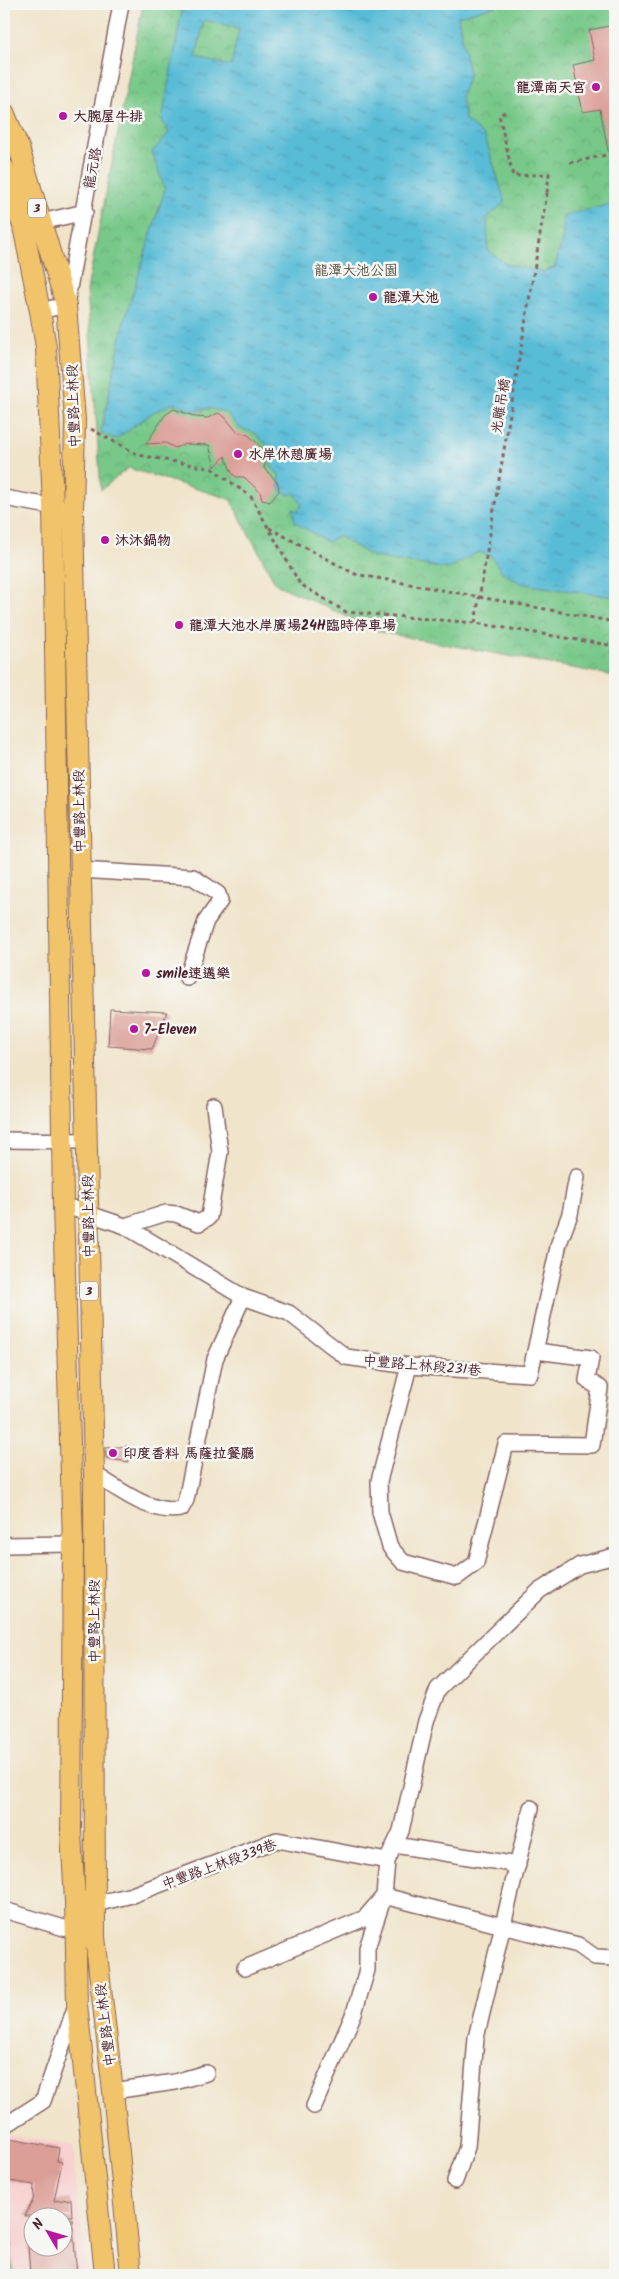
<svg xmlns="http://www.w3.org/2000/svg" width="619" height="2279" font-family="Kalam,'LXGW WenKai TC',sans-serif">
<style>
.built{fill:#f7d0cf;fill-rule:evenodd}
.park{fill:url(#park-crowns);stroke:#60745a}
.pitch{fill:#77c889;stroke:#60745a}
.water{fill:url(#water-ripples);stroke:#526e81;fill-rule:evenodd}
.building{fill:#dc9f98}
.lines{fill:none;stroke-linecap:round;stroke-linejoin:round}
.minor-casing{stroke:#846463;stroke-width:18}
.major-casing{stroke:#846463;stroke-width:22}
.path{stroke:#846463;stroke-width:3;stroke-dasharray:4 4;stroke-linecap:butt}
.minor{stroke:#fff;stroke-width:15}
.major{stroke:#f1c36a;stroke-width:20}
.path-bridge{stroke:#846463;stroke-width:3;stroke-dasharray:4 4;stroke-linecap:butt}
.poi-dot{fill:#b5179e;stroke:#f6f6f2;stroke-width:2}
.labels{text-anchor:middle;stroke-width:5;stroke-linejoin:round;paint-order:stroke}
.shield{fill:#f6f6f2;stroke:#7e6067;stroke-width:1}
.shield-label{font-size:12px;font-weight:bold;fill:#4a1f2b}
.poi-label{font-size:14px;font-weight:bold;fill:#4a1f2b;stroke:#f6f6f2;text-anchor:start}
.street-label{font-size:14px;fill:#4a1f2b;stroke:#f6f6f2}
.park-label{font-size:14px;fill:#585247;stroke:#f6f6f2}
</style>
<defs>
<pattern id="park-crowns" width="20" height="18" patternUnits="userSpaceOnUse" patternTransform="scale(1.25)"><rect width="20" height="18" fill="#77c889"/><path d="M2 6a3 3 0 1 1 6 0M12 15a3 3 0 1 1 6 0" fill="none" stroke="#68ab76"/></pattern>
<pattern id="water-ripples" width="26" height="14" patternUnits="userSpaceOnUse" patternTransform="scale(1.25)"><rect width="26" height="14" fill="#59bcd7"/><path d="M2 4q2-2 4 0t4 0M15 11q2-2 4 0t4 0" fill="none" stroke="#4c98af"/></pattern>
</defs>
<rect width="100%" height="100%" fill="#f6f6f2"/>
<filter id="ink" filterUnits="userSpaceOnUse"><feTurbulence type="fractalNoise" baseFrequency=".02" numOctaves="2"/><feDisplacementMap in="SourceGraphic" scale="10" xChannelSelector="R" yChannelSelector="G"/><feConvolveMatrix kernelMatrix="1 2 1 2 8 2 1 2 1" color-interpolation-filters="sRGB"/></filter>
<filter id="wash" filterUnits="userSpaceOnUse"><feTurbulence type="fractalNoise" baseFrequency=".0096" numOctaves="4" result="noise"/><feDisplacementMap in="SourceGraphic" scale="20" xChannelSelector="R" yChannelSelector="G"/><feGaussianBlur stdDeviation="1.12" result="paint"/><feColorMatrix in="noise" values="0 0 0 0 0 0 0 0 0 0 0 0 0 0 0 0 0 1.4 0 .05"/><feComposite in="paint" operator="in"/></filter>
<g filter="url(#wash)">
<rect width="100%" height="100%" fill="#f0e4ca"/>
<!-- built -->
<path class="built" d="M4,2134L74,2146L75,2182L87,2275H4ZM32,2216H62V2246H32Z"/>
<!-- park -->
<path class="park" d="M143,4H615V676L380,632L276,584L230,499L128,468L101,490L87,290Z"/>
<!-- pitch -->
<path class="pitch" d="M4,2229L10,2230L13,2275H4Z"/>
<!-- water -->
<path class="water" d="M183,4H502L458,16L469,74L461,97L465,120L485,137L505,202L487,218L488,250L506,264L543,272L555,267L563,236V216L615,203V597L522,584L502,572L491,556L478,552L448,569L373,557L338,536L327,542L295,522L293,508L298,511L302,504L294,493L288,495L279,488L280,476L272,467L269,448L255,433L239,428L227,413L209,408L195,411L174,403L155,411L116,439L101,433L124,322L165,189L152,152L169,133L162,120ZM204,20L239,28L231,66L196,58Z"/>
<g id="blocks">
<!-- building -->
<path class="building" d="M615,25V154L609,155L600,109L583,112L573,65L595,60L589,30Z
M174,409L196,417L208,418L218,413L225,417L237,432L248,435L255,441L262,448L266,459L264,468L278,483L279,491L270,502L262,500L260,492L244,477H236L232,473L225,456L215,467L209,445L185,444L175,448L166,443L146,444L165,415Z
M110,1009L167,1012L152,1049L108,1046Z
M130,1446L128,1462L106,1458L105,1448Z
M4,2138L59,2148L57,2161L62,2162L54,2201L71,2199L72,2216H25L33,2200L34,2185L4,2180Z
M62,2219H72L77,2275H30L28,2246H62Z"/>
</g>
</g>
<g filter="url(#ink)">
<use href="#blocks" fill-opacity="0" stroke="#846463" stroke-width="1"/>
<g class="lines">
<!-- minor casing -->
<g class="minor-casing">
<path id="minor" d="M41,222L85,212
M40,311L66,305L121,4
M4,498L61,508
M80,870L193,877L218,894L220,901L206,921L187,978
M4,1140L87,1141
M63,1205L125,1226L243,1297L289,1313L346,1357L409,1366L530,1374L559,1243L570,1214L577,1177
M125,1226L166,1213L176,1214L199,1223L209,1217L220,1152L214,1106
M409,1366L379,1481L380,1512L390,1547L403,1562L457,1577L476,1563L506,1444L592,1445L600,1388L587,1380L591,1358L536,1351
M94,1474C119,1489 151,1515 181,1509L186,1500L215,1359L243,1297
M4,1545L73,1544
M395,1845L518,1865
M387,1861L401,1831L426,1721L438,1689L539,1591L580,1565L615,1556
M87,1903L95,1904L132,1895L277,1840L387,1861L384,1896L365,1918L245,1968
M4,1910L84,1934
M113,2091L175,2082L206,2073
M314,2106L354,2013L367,1970V1948L384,1896L578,1945L595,1957L615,1958
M4,2123H9L43,2101L75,2008
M455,2181L467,2147L476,2038L531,1808"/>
</g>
<!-- major casing -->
<g class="major-casing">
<path id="major" d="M4,112L19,148L66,305L75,420L73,511L94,1474L95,1937L113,2091L131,2275
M4,168L23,226L40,311L46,347L53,505L63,1205L73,1544L71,1833L75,1901L77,2004L105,2275"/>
</g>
<!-- path -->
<path class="path" d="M505,112L499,115L513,176L549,174L547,193
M570,163L615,153
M91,429L139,455L213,469L251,497L300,584L346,612L475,623L615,646
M269,528L355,574L615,622"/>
<!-- minor -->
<use href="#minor" class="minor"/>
<!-- major -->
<use href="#major" class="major"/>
<!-- path-bridge -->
<path class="path-bridge" d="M475,623L547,193"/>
</g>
</g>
<!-- markers -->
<g class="poi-dot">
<circle cx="596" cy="87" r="5"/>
<circle cx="63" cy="116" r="5"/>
<circle cx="373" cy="297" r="5"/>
<circle cx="238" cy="454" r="5"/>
<circle cx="105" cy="540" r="5"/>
<circle cx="179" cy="625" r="5"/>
<circle cx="146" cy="973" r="5"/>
<circle cx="134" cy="1029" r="5"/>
<circle cx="113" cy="1453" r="5"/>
</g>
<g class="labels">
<!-- shield labels -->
<g class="shield">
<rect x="28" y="198.5" width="18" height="19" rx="4"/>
<rect x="80" y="1281.5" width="18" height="19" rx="4"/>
</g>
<g class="shield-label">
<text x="37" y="212">3</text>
<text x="89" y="1295">3</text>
</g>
<!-- poi labels -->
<g class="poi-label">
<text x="586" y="92" text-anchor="end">龍潭南天宮</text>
<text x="73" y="121">大腕屋牛排</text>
<text x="383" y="302">龍潭大池</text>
<text x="248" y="459">水岸休憩廣場</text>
<text x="115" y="545">沐沐鍋物</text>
<text x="189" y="630">龍潭大池水岸廣場24H臨時停車場</text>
<text x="156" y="978">smile速邁樂</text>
<text x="144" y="1034">7-Eleven</text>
<text x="123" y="1458">印度香料 馬薩拉餐廳</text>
</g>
<!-- street labels -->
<g class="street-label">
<text transform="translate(92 168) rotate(-80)" y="5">龍元路</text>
<text transform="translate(73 406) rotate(-92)" y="5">中豐路上林段</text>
<text transform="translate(500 406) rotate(-81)" y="5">光雕吊橋</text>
<text transform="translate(79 811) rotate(-91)" y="5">中豐路上林段</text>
<text transform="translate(88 1216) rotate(-91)" y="5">中豐路上林段</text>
<text transform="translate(422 1365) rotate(5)" y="5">中豐路上林段231巷</text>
<text transform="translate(94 1621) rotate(-90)" y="5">中豐路上林段</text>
<text transform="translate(219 1864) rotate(-20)" y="5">中豐路上林段339巷</text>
<text transform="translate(105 2025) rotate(-97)" y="5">中豐路上林段</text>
</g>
<!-- park labels -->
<g class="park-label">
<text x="356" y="275">龍潭大池公園</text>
</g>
</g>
<!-- margin -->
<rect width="619" height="2279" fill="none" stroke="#f6f6f2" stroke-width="20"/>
<!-- north arrow -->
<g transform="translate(48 2232) rotate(308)"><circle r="24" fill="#f6f6f2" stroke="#b1a0a2"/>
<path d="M0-4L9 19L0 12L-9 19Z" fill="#b5179e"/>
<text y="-8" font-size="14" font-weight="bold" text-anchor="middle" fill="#4a1f2b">N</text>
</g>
</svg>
